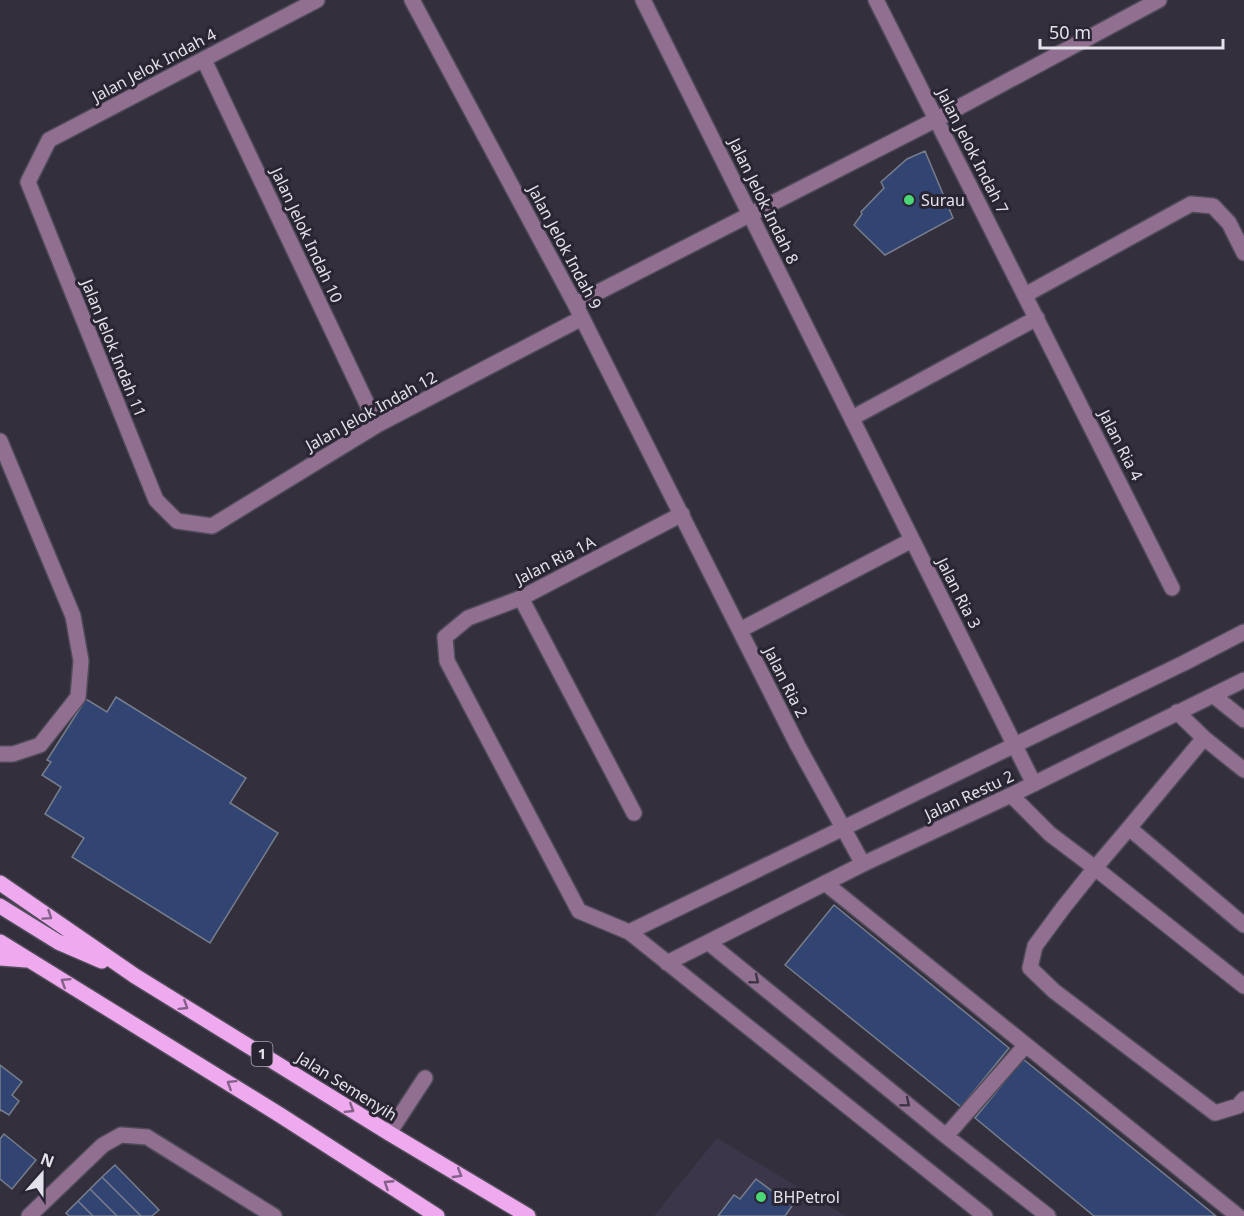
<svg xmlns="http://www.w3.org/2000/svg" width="1244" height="1216" font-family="'Noto Sans',sans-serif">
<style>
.built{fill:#3b364a}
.building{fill:#324472;stroke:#767d8c;stroke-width:1.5}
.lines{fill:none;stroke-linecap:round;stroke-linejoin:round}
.minor-casing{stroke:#4f4b59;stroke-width:18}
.major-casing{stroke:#4f4b59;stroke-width:18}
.minor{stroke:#906f90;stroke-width:15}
.major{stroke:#eea9ef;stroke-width:15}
.oneway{stroke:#826088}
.oneway2{stroke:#3e3446}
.poi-dot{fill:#4bd677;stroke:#292533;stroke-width:2}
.labels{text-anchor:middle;stroke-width:6;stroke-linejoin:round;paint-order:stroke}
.shield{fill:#292533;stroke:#aba9b3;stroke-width:1.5}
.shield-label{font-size:15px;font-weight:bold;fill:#e3e1ea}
.street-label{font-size:16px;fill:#e3e1ea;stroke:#292533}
.poi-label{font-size:16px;fill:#e3e1ea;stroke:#292533;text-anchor:start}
</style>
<rect width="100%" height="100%" fill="#332f3d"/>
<!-- built -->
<path class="built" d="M717,1138L846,1216H654Z"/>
<!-- building -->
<path class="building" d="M925,151L953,218L885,255L854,225L862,214L861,212L884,188L881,182L907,159Z
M116,697L246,778L230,803L278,833L210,943L72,857L84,838L45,814L61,787L42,775L51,762L47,760L86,699L107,712Z
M834,905L1009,1048L961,1107L785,965Z
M1023,1059L1216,1216H1094L975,1118Z
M0,1065L22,1082L12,1095L19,1101L9,1115L1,1110L0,1111Z
M4,1134L36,1160L12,1189L0,1179V1139Z
M115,1165L159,1210L152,1216H141L102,1177Z
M102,1177L141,1216H117L90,1189Z
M756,1179L792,1206L785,1216H718L734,1195L740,1199Z
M90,1189L117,1216H93L78,1201Z
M78,1201L93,1216H69L66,1213Z"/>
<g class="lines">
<!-- minor casing -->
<g class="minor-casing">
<path id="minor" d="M317,0L49,140L28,182L156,500L177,521L212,526L377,425L582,318
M412,0L575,304L798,746L863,864
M643,0L1034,784
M876,0L1172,588
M204,60L377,425
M1025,295L1191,204L1213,206L1229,223L1244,253
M575,304L937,119L1159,0
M852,418L1037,318
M0,441L73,616L81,661L78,697L40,745L13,754H0
M682,514L521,598L468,618L445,637L447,661L579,911L629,932L985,1216
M521,598L634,813
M740,630L912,540
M1214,696L1244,720
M1177,712L1204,738L1244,770
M1011,795L1050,834L1095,868L1063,908L1035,946L1030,968L1054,991L1215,1113L1238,1106L1244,1099
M1129,828L1204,738
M825,883L1238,1216
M1244,925L1129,828L1095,868L1244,986
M629,932L1184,663L1244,632
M709,943L946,1136L1048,1216
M667,963L863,864L1011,795L1244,680
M389,1133L425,1078
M946,1136L1025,1046
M29,1216L103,1145L121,1135L147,1137L274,1216"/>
</g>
<!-- major casing -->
<g class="major-casing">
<path id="major" d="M0,883L135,976L389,1133L528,1216
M0,906L58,942L102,961
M0,942L280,1115L437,1216
M0,958L26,960"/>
</g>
<!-- minor -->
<use href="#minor" class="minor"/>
<!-- major -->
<use href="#major" class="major"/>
</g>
<!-- one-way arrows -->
<defs><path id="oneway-chevron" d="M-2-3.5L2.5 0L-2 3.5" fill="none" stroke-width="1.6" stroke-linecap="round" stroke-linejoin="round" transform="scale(1.5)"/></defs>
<g class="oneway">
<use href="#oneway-chevron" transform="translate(48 916) rotate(34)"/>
<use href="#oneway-chevron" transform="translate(65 982) rotate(-148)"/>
<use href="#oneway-chevron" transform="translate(184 1006) rotate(32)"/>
<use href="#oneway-chevron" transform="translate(231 1084) rotate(-148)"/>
<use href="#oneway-chevron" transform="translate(350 1109) rotate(32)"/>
<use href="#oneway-chevron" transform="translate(458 1174) rotate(31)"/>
<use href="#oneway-chevron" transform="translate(388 1184) rotate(-147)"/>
</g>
<g class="oneway2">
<use href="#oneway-chevron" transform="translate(755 980) rotate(39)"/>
<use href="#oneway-chevron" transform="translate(906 1103) rotate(39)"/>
</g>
<!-- markers -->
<g class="poi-dot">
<circle cx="909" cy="200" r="6"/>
<circle cx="761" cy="1197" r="6"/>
</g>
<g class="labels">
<!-- shield labels -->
<rect class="shield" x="251.5" y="1042" width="21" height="24" rx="4.5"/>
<g class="shield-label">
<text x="262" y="1059">1</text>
</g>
<!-- street labels -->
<g class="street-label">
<text transform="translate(154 65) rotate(-28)" y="6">Jalan Jelok Indah 4</text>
<text transform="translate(973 151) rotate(63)" y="6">Jalan Jelok Indah 7</text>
<text transform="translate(764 201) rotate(64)" y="6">Jalan Jelok Indah 8</text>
<text transform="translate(307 235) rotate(65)" y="6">Jalan Jelok Indah 10</text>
<text transform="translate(565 247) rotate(62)" y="6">Jalan Jelok Indah 9</text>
<text transform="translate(114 348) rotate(68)" y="6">Jalan Jelok Indah 11</text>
<text transform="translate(371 411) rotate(-29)" y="6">Jalan Jelok Indah 12</text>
<text transform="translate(1121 445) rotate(63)" y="6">Jalan Ria 4</text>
<text transform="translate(555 560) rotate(-27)" y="6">Jalan Ria 1A</text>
<text transform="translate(959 593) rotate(63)" y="6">Jalan Ria 3</text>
<text transform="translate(786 682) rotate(63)" y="6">Jalan Ria 2</text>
<text transform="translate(969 795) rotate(-25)" y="6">Jalan Restu 2</text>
<text transform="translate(347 1086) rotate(32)" y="6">Jalan Semenyih</text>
</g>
<!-- poi labels -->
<g class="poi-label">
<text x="921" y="206">Surau</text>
<text x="773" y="1203">BHPetrol</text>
</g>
</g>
<!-- north arrow -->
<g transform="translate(42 1174) rotate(21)" stroke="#292533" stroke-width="4.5" paint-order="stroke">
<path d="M0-4.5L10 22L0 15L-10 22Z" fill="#e3e1ea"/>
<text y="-9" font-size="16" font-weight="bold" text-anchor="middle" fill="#e3e1ea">N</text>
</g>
<!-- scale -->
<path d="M1040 39v9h183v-9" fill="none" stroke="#e3e1ea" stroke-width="3"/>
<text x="1049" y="39" font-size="18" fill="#e3e1ea" stroke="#292533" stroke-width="4.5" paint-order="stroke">50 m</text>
</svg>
